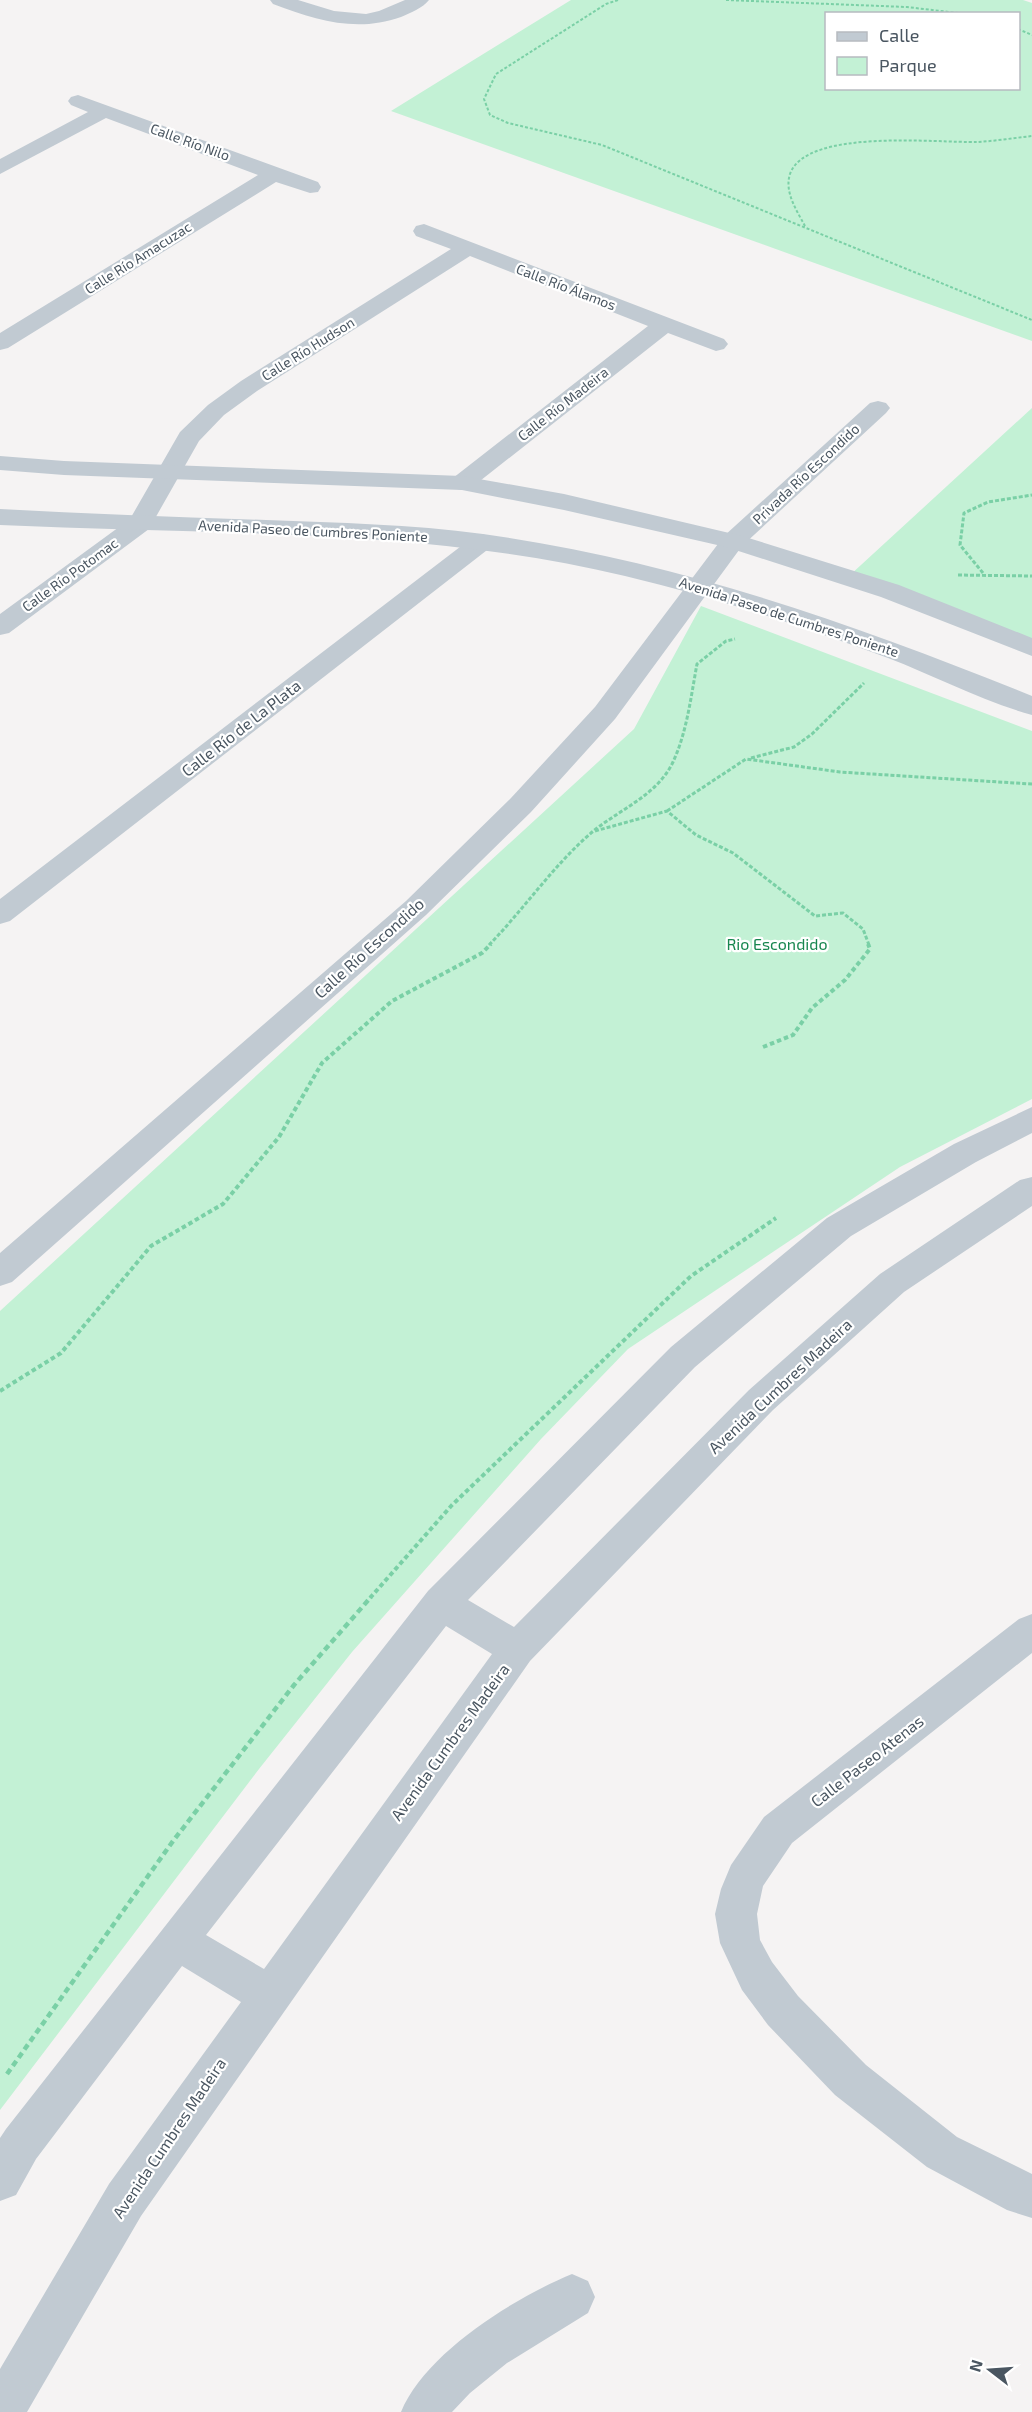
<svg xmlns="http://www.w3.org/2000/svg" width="1032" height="2412" font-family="'Exo 2',sans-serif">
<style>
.green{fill:#c3f1d5;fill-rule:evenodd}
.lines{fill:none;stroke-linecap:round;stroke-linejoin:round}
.path-far3{stroke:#7ad0a6;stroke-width:2;stroke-dasharray:3 2;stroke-linecap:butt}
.path-far2{stroke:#7ad0a6;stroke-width:3;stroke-dasharray:4 2;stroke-linecap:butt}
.path-far1{stroke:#7ad0a6;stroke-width:4;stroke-dasharray:4.5 3;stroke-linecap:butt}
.path{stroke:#7ad0a6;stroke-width:4.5;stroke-dasharray:6 4;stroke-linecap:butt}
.minor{fill:#c1cad2;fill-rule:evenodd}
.tertiary{fill:#c1cad2;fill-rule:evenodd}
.labels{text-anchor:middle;stroke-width:4.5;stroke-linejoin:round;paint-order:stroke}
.far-street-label{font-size:14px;fill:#4a5661;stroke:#fff}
.street-label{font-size:16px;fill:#4a5661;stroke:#fff}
.park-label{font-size:16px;fill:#17864f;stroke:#fff}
</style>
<rect width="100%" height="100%" fill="#f5f3f3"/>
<!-- green -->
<path class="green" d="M571,0H1023L1032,3V341L391,111ZM826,14H1018V88H826Z
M1032,408V648L849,576Z
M701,606L1032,731V1099L900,1167L628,1349L541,1439L352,1652L259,1769L0,2110V1311L634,729Z"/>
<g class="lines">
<!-- path-far3 -->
<path class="path-far3" d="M618,0L606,4L496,74L484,99L490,115L508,123L602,145L1032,320
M726,0L907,7L966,14
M1018,29L1032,35
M805,226C797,211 784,192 790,174C806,128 938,143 977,142C995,141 1014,138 1032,136"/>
<!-- path-far2 -->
<path class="path-far2" d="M983,573L960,545L964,513L988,502L1032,495
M958,575L1032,576
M751,758L794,747L812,734L864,683
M667,811L746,759L840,772L1032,784
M595,831L667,811L696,835L733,853L815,916L843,913L863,929L869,945
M489,945C524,909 553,866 591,833C618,810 657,796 673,762C687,732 691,696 697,664L726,641L735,639"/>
<!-- path-far1 -->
<path class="path-far1" d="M763,1047L793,1035L812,1008L845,980L870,949L868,944
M0,1391L61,1353L151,1246L223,1204L279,1137L322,1063L392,1001L482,953L491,944
M370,1598L452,1505L691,1276L776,1218"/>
<!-- path -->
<path class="path" d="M7,2074L173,1841L294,1685L371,1597"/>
<!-- minor -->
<path class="minor" d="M270,0H298L334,11L366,14L379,11L405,0H429C423,8 410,13 401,17C356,33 316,20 273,4Z
M78,95L318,182L321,187L318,192L310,193L276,182L8,348L0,350V333L258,175L106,118L0,174V159L88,112L71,105L68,101L71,97Z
M424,224L724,339L728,344L724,349L716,351L668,333L471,488L462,490L453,488L450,483L453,478L648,326L470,256L257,391L224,415L199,441L149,529L9,633L0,635V614L130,519L180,432L208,405L241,381L451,249L416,236L413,231L416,226Z
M878,401L886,403L890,408L886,413L742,546L615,719L531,812L426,915L12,1282L0,1286V1253L406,901L511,798L595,707L724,536L870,403Z
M482,534L491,537L495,542L491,547L10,921L0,924V899L473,537Z
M1032,1614V1653L792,1843L763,1886L757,1914L760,1940L772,1962L798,1996L866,2065L957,2137L1032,2174V2218L1007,2210L927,2167L835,2095L768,2025L742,1990L720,1943L715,1914L721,1889L731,1865L764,1817L1019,1619Z
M572,2274L588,2281L595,2297L588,2313L507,2363L470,2393L452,2412H401C425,2353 514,2298 572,2274Z"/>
<!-- tertiary -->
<path class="tertiary" d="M0,456L64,461L462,476L564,494L742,536L899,585L1032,638V656L881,597L726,547L564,510L462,490L64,475L0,470Z
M0,509C88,514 177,517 266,520C338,523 411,524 483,534C673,560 855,624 1032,696V715C984,702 935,676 888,658C802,626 714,597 625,576C421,527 208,535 0,525Z
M1032,1107V1133L976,1162L851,1236L695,1367L468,1600L514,1627L749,1390L880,1274L1020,1180L1032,1177V1206L904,1292L773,1410L530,1661L141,2216L27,2412H0V2369L109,2184L241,2002L182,1966L36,2159L16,2195L0,2201V2138L6,2129L428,1591L671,1347L827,1218L954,1144ZM446,1626L492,1654L264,1969L206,1935Z"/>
</g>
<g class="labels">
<!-- far-street labels -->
<g class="far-street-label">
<text transform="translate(190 142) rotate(20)" y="5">Calle Río Nilo</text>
<text transform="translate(138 258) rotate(-32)" y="5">Calle Río Amacuzac</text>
<text transform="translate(566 287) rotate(21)" y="5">Calle Río Álamos</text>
<text transform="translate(308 349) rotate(-32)" y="5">Calle Río Hudson</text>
<text transform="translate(563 404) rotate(-38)" y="5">Calle Río Madeira</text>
<text transform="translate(806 474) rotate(-43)" y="5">Privada Río Escondido</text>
<text transform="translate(313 531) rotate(3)" y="5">Avenida Paseo de Cumbres Poniente</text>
<text transform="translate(70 575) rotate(-36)" y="5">Calle Río Potomac</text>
<text transform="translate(789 617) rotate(18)" y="5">Avenida Paseo de Cumbres Poniente</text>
</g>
<!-- street labels -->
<g class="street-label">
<text transform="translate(241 728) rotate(-38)" y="6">Calle Río de La Plata</text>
<text transform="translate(369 948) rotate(-42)" y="6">Calle Río Escondido</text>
<text transform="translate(780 1386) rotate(-43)" y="6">Avenida Cumbres Madeira</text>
<text transform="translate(450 1742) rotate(-54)" y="6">Avenida Cumbres Madeira</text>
<text transform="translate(867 1761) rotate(-38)" y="6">Calle Paseo Atenas</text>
<text transform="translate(169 2138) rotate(-56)" y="6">Avenida Cumbres Madeira</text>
</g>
<!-- park labels -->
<g class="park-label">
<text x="777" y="950">Rio Escondido</text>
</g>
</g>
<!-- legend -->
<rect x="825" y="12" width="195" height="78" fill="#ffffff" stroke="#b7bbc0" stroke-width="1.5"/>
<rect x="837" y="32" width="30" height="9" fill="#c1cad2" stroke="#b7bbc0" stroke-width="1.5"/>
<text x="879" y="42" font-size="18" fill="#4a5661">Calle</text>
<rect x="837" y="57" width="30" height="18" fill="#c3f1d5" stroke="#b7bbc0" stroke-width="1.5"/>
<text x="879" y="72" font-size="18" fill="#4a5661">Parque</text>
<!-- north arrow -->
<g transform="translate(990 2370) rotate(287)" stroke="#ffffff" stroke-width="4.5" paint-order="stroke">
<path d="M0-4.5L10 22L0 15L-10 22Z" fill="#4a5661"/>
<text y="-9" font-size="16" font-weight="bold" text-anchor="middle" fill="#4a5661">N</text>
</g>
</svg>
